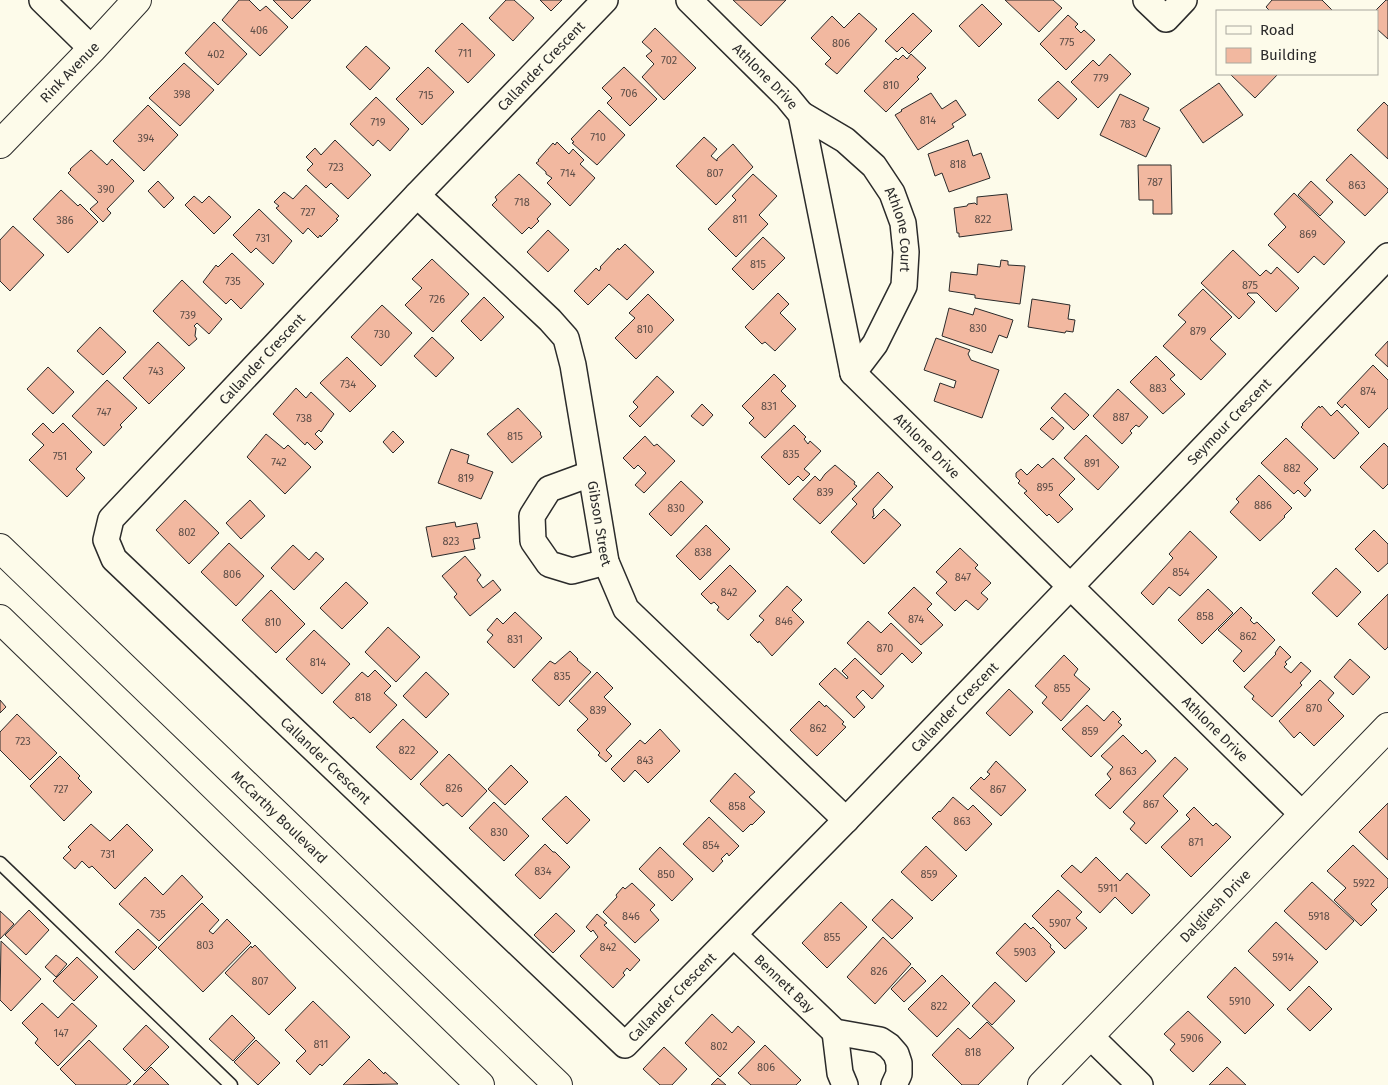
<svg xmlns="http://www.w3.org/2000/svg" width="1388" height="1085" font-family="'Fira Sans',sans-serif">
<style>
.building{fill:#f2b8a0;stroke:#2b2b2b}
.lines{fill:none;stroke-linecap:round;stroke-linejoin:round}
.lane-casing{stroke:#2b2b2b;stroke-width:15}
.street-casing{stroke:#2b2b2b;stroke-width:28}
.secondary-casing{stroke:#2b2b2b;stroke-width:30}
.lane{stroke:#fdfbea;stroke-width:12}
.street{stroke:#fdfbea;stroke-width:25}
.secondary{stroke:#fdfbea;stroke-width:28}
.labels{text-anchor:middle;stroke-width:4;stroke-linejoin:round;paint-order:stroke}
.number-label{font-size:11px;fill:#5d4e48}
.street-label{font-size:14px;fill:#2b2b2b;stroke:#fdfbea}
</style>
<rect width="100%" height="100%" fill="#fdfbea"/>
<!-- building -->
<path class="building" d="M239,0H249L260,11L266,6L288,27L260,56L222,20Z
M273,0H311L292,19Z
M506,0H514L534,18L513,41L489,18Z
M540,0H562L551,11Z
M733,0H786L761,26Z
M1005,0H1053L1062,8L1039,32Z
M1272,0H1322L1333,11H1268L1269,10L1266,7Z
M1386,0H1388V39L1377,29V11H1375Z
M982,4L1002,24L979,47L959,26Z
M859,13L877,29L837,74L825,64L831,58L811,38L832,16L844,28Z
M913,13L932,31L909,54L902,47L897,52L885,41Z
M1068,15L1078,24L1075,27L1081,33L1084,30L1095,40L1066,70L1040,44Z
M214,22L247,54L218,85L185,53Z
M462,23L495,55L468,83L435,51Z
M655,28L696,68L664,100L642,77L654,64L646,56L652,51L642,42Z
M366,46L390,68L370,90L346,67Z
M911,54L926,68L917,77L919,79L886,112L864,91L896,58L898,60L903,55L907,59Z
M1110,54L1131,74L1098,108L1071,82L1093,60L1099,66Z
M184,63L214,90L180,126L149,98Z
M428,67L454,92L422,125L396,99Z
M624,67L657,99L630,126L607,103L612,98L602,88Z
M1230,74H1278L1255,98Z
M1058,81L1077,99L1058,119L1038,100Z
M1219,83L1243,115L1203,143L1180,110Z
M931,93L942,109L956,100L966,115L952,124L954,127L918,150L895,115L902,111L901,110Z
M1120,94L1149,108L1143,120L1160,128L1146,157L1100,135Z
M376,97L409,129L390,151L378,140L373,146L350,124Z
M1384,102L1388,106V159L1357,130Z
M148,105L178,135L144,171L113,141Z
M599,110L625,135L597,165L572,143L574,142L571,139Z
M704,137L717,149L711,156L717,161V159L733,144L753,167L716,205L676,166Z
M335,140L371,175L348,199L331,183L326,188L307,170L313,164L306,157L315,148L321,155Z
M968,140L973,156L981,153L990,178L949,192L942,173L935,176L928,154Z
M557,142L569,154L573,149L584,160L580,164L595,178L570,206L547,183L552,178L546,174V172L536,163L539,161L538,160L553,143L555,145Z
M91,150L107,165L112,159L134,181L107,209L111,213L103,222L90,209L98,202L68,173L71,170L70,169Z
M1351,154L1388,189V192L1365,216L1326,180Z
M1138,165H1171L1172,214H1153V200H1139Z
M519,174L551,204L537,219L539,221L531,229L529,227L522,234L492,205L497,200L495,197Z
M753,174L777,196L759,215L768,224L736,257L708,229L736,200L732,196Z
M158,181L174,198L164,208L148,191Z
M1311,181L1333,202L1320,216L1298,195Z
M306,185L339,216L336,219L338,220L321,237L320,235L318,238L308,228L303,234L276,208L279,206L274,202L284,192L293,199Z
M61,190L78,206L80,204L98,222L68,253L33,219Z
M1294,193L1345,242L1324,265L1314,256L1298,273L1268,245L1286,227L1274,214Z
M1007,194L1012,230L959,237V233H957L954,208L967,206L968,204L975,203L977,205V197Z
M194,196L202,203L209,196L231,217L214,234L185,205Z
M259,209L292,241L273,264L256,248L251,253L233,235Z
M13,226L44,255L10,291L0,281V240Z
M548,230L569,250L548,272L527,252Z
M763,237L785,258L753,290L732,269Z
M625,244L654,272L627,300L609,284L588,305L574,291L596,268L599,271L601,268L600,267L618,248L619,250Z
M1233,250L1260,276L1266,270L1271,274L1277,267L1299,288L1276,312L1257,293H1248L1247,294L1255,302L1239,319L1201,283Z
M232,253L264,284L241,309L231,299L226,304L203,282L216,265L218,267Z
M432,259L469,294L433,332L405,305L422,288L412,279Z
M1001,260L1008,261V265L1025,266L1020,304L975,298V295L949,291L951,272L977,275L978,264L1000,267Z
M182,280L222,319L209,334L197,323L194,326L196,328L195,336L197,339L189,346L153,311Z
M1203,289L1232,317L1210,339L1226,354L1201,380L1163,346L1186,322L1178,315Z
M778,293L789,304L780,313L796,329L775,351L765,342L762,344L745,327Z
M648,294L674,320L636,359L615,338L635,318L629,313Z
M484,297L504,317L481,341L461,321Z
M1032,299L1070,305L1068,319L1075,320L1073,332L1066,331L1065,333L1028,327Z
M382,305L412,333L381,366L351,337Z
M949,308L973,315L975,308L1013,320L1007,338L999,335L992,353L942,336Z
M100,327L126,352L103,375L77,351Z
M432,337L454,358L436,377L414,356Z
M936,338L970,350L968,354L971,360L999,370L982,418L934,401L940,383L954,388L956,381L924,370Z
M1388,341V367L1375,355Z
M158,342L185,368L149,404L123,378Z
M1156,356L1175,375L1170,379L1185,394L1163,414L1130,382Z
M347,357L376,386L350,412L320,383Z
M1373,365L1388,380V408L1369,428L1345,404L1342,408L1337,403Z
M48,367L74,392L53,414L27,389Z
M774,374L786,386L781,391L796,406L765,438L749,423L754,418L742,406Z
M657,376L674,392L640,427L629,416L638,407L633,402Z
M107,380L137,408L120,425L122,427L104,446L72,416Z
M296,388L306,398L311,392L334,414L321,432L319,430L315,434L323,442L315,450L307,442L305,445L273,414Z
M1118,389L1148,417L1139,427L1136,425L1130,431L1132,433L1122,444L1093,416Z
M1065,393L1089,415L1074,430L1051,408Z
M702,404L713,415L703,426L691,416Z
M1319,406L1320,408L1322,406L1331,416L1337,410L1359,433L1334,459L1301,427L1303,425L1302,424Z
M518,408L541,433L540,434L542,437L512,463L487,434Z
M1052,417L1064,428L1053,440L1040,429Z
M43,423L53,433L63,423L92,452L76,469L85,478L67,497L29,460L44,445L32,434Z
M794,425L806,437L804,439L808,444L810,441L821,451L804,469L810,474L803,481L798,476L789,485L761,457Z
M393,431L404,442L393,453L383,442Z
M266,434L284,449L288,445L311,467L285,494L247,457Z
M1086,435L1119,467L1098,490L1064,458Z
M645,436L654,446L657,444L675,461L644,493L635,485L646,473L638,465L634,469L623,458Z
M1286,438L1318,469L1304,483L1311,490L1305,497L1298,490L1294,494L1261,463Z
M1384,443L1388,447V484L1383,489L1360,467Z
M451,449L469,455L467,463L493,472L481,499L438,483Z
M1053,458L1075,479L1059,495L1073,509L1058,523L1049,514L1047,516L1024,493L1027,491L1018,483L1020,481L1016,477V473L1021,469L1027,475L1038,464L1042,468Z
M835,465L855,482L854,484L857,486L820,524L793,499L815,476L820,481L825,474Z
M878,472L893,487L873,509L874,516L872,517L874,519L884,509L901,525L864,564L831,532L857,504L852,499Z
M1259,475L1292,508L1284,516L1285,517L1260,541L1230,512L1239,502L1236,499Z
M681,481L703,502L671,536L649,514Z
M185,500L219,533L189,564L156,530Z
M250,500L265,516L241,539L226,523Z
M455,522L456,527L477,523L480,538L473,539L475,549L432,557L426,527Z
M706,525L730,549L700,580L676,556Z
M1374,530L1388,544V563L1378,572L1355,549Z
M1190,531L1217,557L1180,596L1169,587L1153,605L1141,593L1173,558L1169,554Z
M229,543L264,576L236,606L201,572Z
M293,545L309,560L316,552L324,559L294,590L271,568Z
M960,548L978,565L975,568L991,583L981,593L988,599L978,610L966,600L955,611L936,593L947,582L936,572Z
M465,556L481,575L477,580L483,588L493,580L501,590L470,616L454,597L457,594L442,576Z
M730,565L756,591L728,620L717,610L719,607L714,602L711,604L701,594Z
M1336,568L1361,592L1337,617L1312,593Z
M346,582L368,603L342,629L320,608Z
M787,586L802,600L792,610L804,622L772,656L759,641L758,643L750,635L764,620L759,616Z
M914,587L932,604L927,609L943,625L921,645L888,613Z
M1208,589L1233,613L1202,644L1178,620Z
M271,590L305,624L276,653L242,620Z
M1388,594V647L1385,650L1358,624Z
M1241,607L1252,618L1250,620L1254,624L1257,622L1275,640L1244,672L1233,661L1242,651L1218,630Z
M515,612L542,638L514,668L487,642L493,635L487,630L497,618L503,624Z
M868,621L881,633L891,623L922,653L912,663L902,653L881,675L847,643Z
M388,627L420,657L396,682L365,652Z
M314,630L350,664L322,694L286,659Z
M1280,646L1291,657L1285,662L1287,664L1284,667L1291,673L1301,662L1311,671L1300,683L1302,685L1272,717L1252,699L1254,696L1244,687L1276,654L1275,653Z
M570,651L578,659L577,660L591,672L559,706L532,680L550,661L555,664Z
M1064,655L1078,669L1074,675L1090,689L1061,721L1042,703L1047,697L1035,686Z
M855,658L884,686L872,699L863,690L856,697L865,707L854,718L819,684L835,668L847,679L848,677L842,671Z
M1350,659L1370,677L1353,695L1334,677Z
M375,670L391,686L384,693L397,705L370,733L353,717L351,719L333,702L362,672L368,677Z
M426,672L449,694L426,718L403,696Z
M597,672L613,688L604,697L631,724L606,750L612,756L606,762L598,755L600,753L577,730L588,719L569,701Z
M1320,680L1334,693L1328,700L1344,716L1314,746L1300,732L1294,738L1279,721Z
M1009,689L1033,712L1010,736L986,713Z
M0,700L6,707L0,713Z
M819,701L825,707L826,705L844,722L842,724L846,727L817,756L790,730Z
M1087,705L1104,721L1113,711L1121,719L1118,722L1122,725L1091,757L1062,729Z
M17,714L57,753L30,780L0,750V732Z
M403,719L438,752L411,780L376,747Z
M660,729L680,751L648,783L635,770L624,782L611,769L640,740L645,744Z
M1123,735L1142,754L1146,750L1156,761L1110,809L1095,795L1111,779L1107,774L1113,767L1101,756Z
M449,754L487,791L462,817L447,803L443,806L420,784Z
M60,756L80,776L78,778L92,792L64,821L30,786Z
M1175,757L1188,769L1163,796L1178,811L1146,844L1130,829L1135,823L1123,812Z
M996,761L1026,790L1001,816L970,788L981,777L984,780L990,774L987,772Z
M511,765L528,782L505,805L488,789Z
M735,773L755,792L749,797L765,812L752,825L751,824L743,832L710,801Z
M566,796L590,820L567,844L542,819Z
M953,797L968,810L973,805L992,824L966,851L932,818L939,811L940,812Z
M494,802L529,836L504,861L469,828Z
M1388,803V860L1359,832Z
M1194,807L1213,826L1216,823L1231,837L1191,877L1161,847L1190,819L1186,815Z
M709,817L739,846L729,856L727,853L721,859L723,861L713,872L683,844Z
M91,824L110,841L127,824L153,850L115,889L92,866L89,868L82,861L75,869L63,858L71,850L68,847Z
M545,844L553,852H555L570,867L540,899L515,875Z
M1353,845L1388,879V887L1371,904L1377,910L1361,926L1334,900L1346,888L1327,871Z
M926,846L957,876L932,901L901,872Z
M660,847L693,879L672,901L639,869Z
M1096,857L1120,881L1127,873L1150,895L1132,914L1115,897L1100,913L1061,876L1072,865L1081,873Z
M182,875L203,897L159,941L119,904L145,877L163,895Z
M1312,882L1354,921L1326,950L1284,911Z
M632,883L655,905L650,910L659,920L635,943L603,912L617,897L616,895L623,887L625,889Z
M1058,890L1082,912L1076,918L1087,928L1065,949L1032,916Z
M892,899L913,918L892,939L872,920Z
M841,902L867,927L827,968L802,943Z
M202,903L219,920L209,931L213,934L227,919L251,943L203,992L158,948Z
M29,910L49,930L26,955L5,935Z
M0,911L14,924L0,939Z
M556,913L575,931L553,953L534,935Z
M597,914L607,923L604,925L640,960L630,971L627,968L623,973L625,975L613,988L580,956L598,937L593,930L591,932L586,927Z
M1276,922L1318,962L1290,991L1248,951Z
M1025,923L1031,929L1033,927L1051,945L1050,947L1055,952L1026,982L996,953Z
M138,929L157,947L134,970L115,952Z
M883,937L911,964L875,1004L847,977Z
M1,941L41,979L11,1011L0,1000Z
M255,945L296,988L269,1015L225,973L251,946L252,948Z
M56,955L67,964L56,977L45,967Z
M77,957L98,977L74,1001L53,981Z
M912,967L926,981L904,1002L891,989Z
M1235,967L1274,1005L1245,1034L1207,997Z
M942,975L970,1003L937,1037L908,1009Z
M995,982L1015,1001L992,1025L972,1006Z
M1309,986L1332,1009L1310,1031L1287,1009Z
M313,1001L350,1037L322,1066L320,1064L310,1075L296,1061L306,1051L285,1030Z
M42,1003L58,1018L72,1003L97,1026L58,1066L35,1043L38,1039L22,1023Z
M1188,1011L1221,1042L1193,1072L1170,1050L1175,1044L1164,1034Z
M712,1014L732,1033L738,1026L755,1042L720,1077L685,1043Z
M232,1015L255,1038L233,1061L209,1039Z
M987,1022L1014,1048L978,1085H962L932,1055L958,1028L970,1039Z
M146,1025L169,1047L145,1071L123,1049Z
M89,1040L131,1081L126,1085H76L60,1069Z
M256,1040L280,1063L258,1085L234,1062Z
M765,1045L801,1080L796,1085H751L738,1073Z
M664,1047L687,1069L672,1085H660L643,1069Z
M369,1059L384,1074L385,1072L398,1084L343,1085Z
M151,1067L169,1085H133Z
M1227,1067L1246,1085H1209Z
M718,1078L726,1085H711Z"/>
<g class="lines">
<!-- lane casing -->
<g class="lane-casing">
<path id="lane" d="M0,863L231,1085"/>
</g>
<!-- street casing -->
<g class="street-casing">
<g id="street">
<path d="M42,0L92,49"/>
<path id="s1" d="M605,0L417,195L111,519L106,540L114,559L625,1045L846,820L1388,256"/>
<path id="s2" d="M689,0L787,97L801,114L853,373L1303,815"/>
<path d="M1146,0L1166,19L1184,0"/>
<path id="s3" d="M801,114L845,140L874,166L892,193L903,223L906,252L904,286L875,344L853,373"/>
<path id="s4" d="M417,195L550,320L566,338L573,365L606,562L626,609L846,820"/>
<path d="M590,474L549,489L532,516L533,541L549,564L572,571L606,562"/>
<path id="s5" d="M734,935L835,1032L880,1040L889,1046L896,1054L899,1063V1074L894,1085"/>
<path d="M835,1032L840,1073L845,1085"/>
<path d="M1090,1036L1140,1085"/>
</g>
</g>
<!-- secondary casing -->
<g class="secondary-casing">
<g id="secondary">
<path id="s6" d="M0,144L92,49L137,0"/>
<path id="s7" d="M0,548L558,1085"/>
<path d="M0,619L480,1085"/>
<path id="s8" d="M1042,1085L1388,727"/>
</g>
</g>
<!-- lane -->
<use href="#lane" class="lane"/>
<!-- street -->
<use href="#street" class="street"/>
<!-- secondary -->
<use href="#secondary" class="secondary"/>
</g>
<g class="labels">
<!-- number labels -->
<g class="number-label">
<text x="259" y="34">406</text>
<text x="1067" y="46">775</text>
<text x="841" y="47">806</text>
<text x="465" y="57">711</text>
<text x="216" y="58">402</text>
<text x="669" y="64">702</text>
<text x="1101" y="82">779</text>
<text x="891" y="89">810</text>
<text x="629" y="97">706</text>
<text x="182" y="98">398</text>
<text x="426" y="99">715</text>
<text x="928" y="124">814</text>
<text x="378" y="126">719</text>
<text x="1128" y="128">783</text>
<text x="598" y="141">710</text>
<text x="146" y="142">394</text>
<text x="958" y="168">818</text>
<text x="336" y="171">723</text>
<text x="568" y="177">714</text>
<text x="715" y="177">807</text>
<text x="1155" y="186">787</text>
<text x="1357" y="189">863</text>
<text x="106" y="193">390</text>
<text x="522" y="206">718</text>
<text x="308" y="216">727</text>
<text x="740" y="223">811</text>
<text x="983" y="223">822</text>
<text x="65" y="224">386</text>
<text x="1308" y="238">869</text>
<text x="263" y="242">731</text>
<text x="758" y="268">815</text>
<text x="233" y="285">735</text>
<text x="1250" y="289">875</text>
<text x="437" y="303">726</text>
<text x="188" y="319">739</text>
<text x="978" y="332">830</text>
<text x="645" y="333">810</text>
<text x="1198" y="335">879</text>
<text x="382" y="338">730</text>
<text x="156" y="375">743</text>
<text x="348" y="388">734</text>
<text x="1158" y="392">883</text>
<text x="1368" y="395">874</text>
<text x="769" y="410">831</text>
<text x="104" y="416">747</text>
<text x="1121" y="421">887</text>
<text x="304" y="422">738</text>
<text x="515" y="440">815</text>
<text x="791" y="458">835</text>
<text x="60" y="460">751</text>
<text x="279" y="466">742</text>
<text x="1092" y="467">891</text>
<text x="1292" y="472">882</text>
<text x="466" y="482">819</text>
<text x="1045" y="491">895</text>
<text x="825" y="496">839</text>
<text x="1263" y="509">886</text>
<text x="676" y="512">830</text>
<text x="187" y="536">802</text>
<text x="451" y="545">823</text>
<text x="703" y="556">838</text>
<text x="1181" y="576">854</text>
<text x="232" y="578">806</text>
<text x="963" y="581">847</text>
<text x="729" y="596">842</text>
<text x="1205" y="620">858</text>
<text x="916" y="623">874</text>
<text x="784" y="625">846</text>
<text x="273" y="626">810</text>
<text x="1248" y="640">862</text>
<text x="515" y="643">831</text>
<text x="885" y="652">870</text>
<text x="318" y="666">814</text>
<text x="562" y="680">835</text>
<text x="1062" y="692">855</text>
<text x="363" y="701">818</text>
<text x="1314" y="712">870</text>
<text x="598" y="714">839</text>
<text x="818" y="732">862</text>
<text x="1090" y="735">859</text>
<text x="23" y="745">723</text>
<text x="407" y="754">822</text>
<text x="645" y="764">843</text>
<text x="1128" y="775">863</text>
<text x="454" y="792">826</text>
<text x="61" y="793">727</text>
<text x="998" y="793">867</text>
<text x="1151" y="808">867</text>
<text x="737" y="810">858</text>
<text x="962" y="825">863</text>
<text x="499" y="836">830</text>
<text x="1196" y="846">871</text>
<text x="711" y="849">854</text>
<text x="108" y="858">731</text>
<text x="543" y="875">834</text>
<text x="666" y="878">850</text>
<text x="929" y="878">859</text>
<text x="1364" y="887">5922</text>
<text x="1108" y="892">5911</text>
<text x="158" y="918">735</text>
<text x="631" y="920">846</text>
<text x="1319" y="920">5918</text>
<text x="1060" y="927">5907</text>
<text x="832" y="941">855</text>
<text x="205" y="949">803</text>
<text x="608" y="951">842</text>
<text x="1025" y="956">5903</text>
<text x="1283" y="961">5914</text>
<text x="879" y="975">826</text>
<text x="260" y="985">807</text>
<text x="1240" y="1005">5910</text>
<text x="939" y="1010">822</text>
<text x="61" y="1037">147</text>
<text x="1192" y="1042">5906</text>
<text x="321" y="1048">811</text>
<text x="719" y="1050">802</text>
<text x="973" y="1056">818</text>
<text x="766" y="1071">806</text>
</g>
<!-- street labels -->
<g class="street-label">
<text transform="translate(541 66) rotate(-46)" y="5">Callander Crescent</text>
<text dy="5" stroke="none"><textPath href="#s6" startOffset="100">Rink Avenue</textPath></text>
<text dy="5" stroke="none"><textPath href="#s2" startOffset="108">Athlone Drive</textPath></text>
<text dy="5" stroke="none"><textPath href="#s3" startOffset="160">Athlone Court</textPath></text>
<text transform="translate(262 359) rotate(-47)" y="5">Callander Crescent</text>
<text dy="5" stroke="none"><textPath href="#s1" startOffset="2332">Seymour Crescent</textPath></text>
<text dy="5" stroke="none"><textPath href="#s2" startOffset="528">Athlone Drive</textPath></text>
<text dy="5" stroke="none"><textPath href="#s4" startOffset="395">Gibson Street</textPath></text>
<text dy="5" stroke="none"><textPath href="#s1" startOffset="1936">Callander Crescent</textPath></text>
<text dy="5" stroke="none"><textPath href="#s2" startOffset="932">Athlone Drive</textPath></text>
<text dy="5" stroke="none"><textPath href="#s1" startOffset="1051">Callander Crescent</textPath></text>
<text dy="5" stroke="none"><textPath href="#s7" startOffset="388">McCarthy Boulevard</textPath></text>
<text dy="5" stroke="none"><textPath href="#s8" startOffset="249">Dalgliesh Drive</textPath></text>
<text dy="5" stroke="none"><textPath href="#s5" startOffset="70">Bennett Bay</textPath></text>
<text dy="5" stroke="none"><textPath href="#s1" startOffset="1531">Callander Crescent</textPath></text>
</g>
</g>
<!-- legend -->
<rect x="1216" y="10" width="162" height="65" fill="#fdfbea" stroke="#a9a89e"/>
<rect x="1226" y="26" width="25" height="8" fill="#fdfbea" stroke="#a9a89e"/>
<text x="1260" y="35" font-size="15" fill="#2b2b2b">Road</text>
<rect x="1226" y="48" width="25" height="15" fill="#f2b8a0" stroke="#a9a89e"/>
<text x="1260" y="60" font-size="15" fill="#2b2b2b">Building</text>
</svg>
